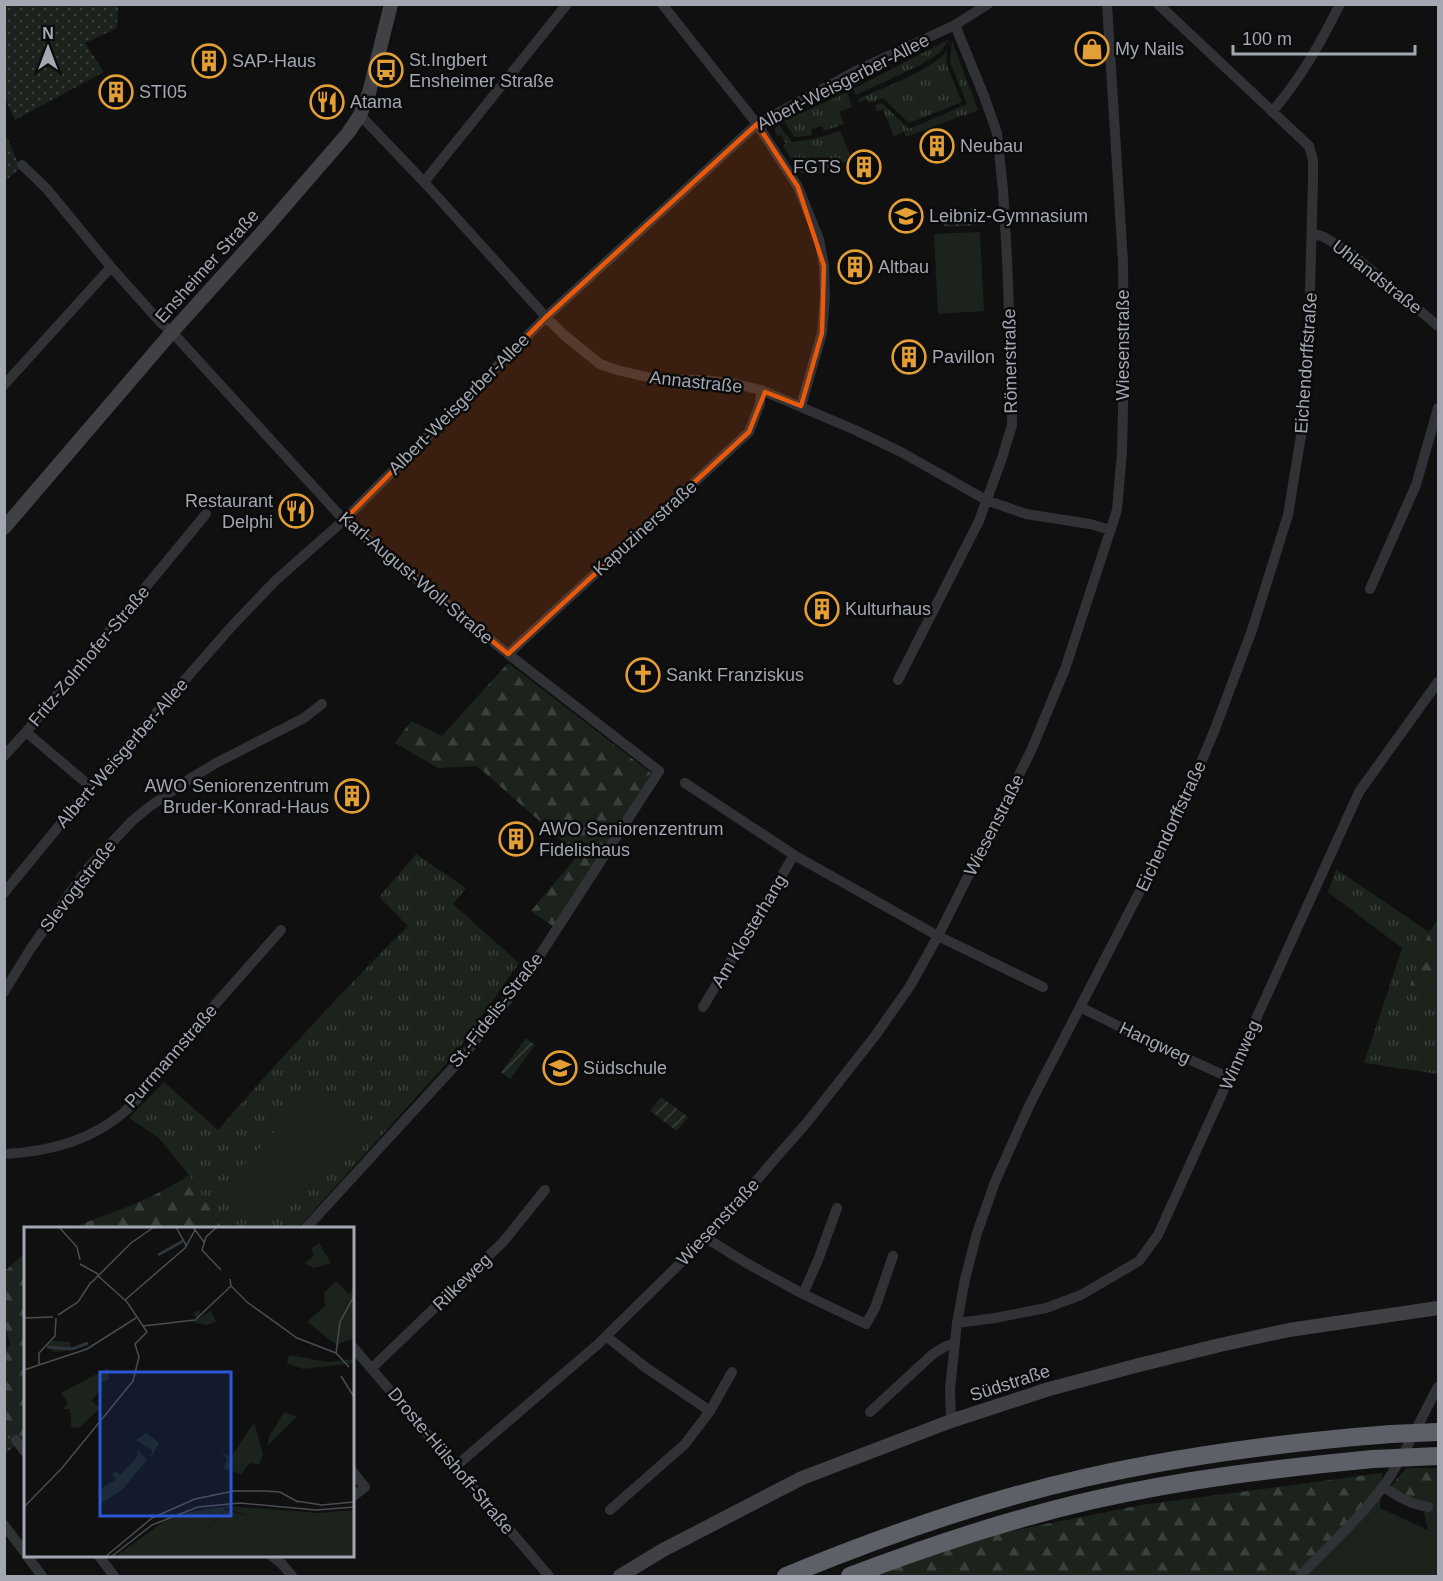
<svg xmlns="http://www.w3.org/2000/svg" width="1443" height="1581" font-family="Helvetica,sans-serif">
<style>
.grass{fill:url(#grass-tufts)}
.forest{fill:url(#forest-firs)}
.park{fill:url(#park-dots)}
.garden{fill:url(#garden-furrows)}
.pitch{fill:#1c231d}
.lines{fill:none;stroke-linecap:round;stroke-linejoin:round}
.street{stroke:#313236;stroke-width:10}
.secondary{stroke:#3f4145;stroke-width:14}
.highway{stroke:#5d6066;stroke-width:18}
.highway-bridge{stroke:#5d6066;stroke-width:18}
.marked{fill:#e8590c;fill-opacity:0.2;stroke:#e8590c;stroke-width:4.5;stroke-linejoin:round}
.labels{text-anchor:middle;stroke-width:5;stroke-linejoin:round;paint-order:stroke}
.poi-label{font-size:18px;fill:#a2a7b1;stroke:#0b0b0c;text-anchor:start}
.street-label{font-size:18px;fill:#a2a7b1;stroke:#0b0b0c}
.inset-river{fill:none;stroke:#2c353a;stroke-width:3}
.inset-road{fill:none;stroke:#4a4c51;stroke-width:1.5}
.view{fill:#2a57d4;fill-opacity:0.15;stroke:#2a57d4;stroke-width:3}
.inset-edge{fill:none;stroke:#a2a7b1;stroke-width:3}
</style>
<defs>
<pattern id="grass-tufts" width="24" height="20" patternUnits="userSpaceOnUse" patternTransform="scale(1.5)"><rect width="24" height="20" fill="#1c231d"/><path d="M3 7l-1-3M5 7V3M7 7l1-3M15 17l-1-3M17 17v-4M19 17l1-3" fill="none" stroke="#3a403b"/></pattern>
<pattern id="forest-firs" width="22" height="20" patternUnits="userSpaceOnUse" patternTransform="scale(1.5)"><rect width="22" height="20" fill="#1c231d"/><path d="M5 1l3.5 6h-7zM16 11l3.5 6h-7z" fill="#3a403b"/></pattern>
<pattern id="park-dots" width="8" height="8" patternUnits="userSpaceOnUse" patternTransform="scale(1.5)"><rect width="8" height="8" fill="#1c231d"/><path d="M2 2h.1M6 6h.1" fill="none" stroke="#3a403b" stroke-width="1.8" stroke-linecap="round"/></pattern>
<pattern id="garden-furrows" width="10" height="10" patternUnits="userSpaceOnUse" patternTransform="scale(1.5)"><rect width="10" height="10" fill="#1c231d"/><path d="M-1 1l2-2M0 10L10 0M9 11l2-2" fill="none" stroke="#3a403b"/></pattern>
</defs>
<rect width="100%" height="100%" fill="#101011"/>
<!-- grass -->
<path class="grass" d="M948,40L941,52L920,65L856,95L853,89Z
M952,41L978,110L964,116L963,115L906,137L904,132L894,136L883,110L877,111L875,105L882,103L909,129L967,104L950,62Z
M947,51L946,63L962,102L909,123L883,98L869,103L867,99L859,103L858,99C880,89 932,70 947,51Z
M847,92L852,107L839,112L844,124L824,131L822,126L811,129L812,135L794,137L784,121Z
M779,125L792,142L814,139L840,131L852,159L812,176L800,172L783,146L786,144L781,135L778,136L775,132V128Z
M416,854L466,888L453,904L519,963L455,1054L298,1228H222L189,1175L158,1137L129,1118L164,1082L218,1130C279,1060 342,991 408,926L379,897Z
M1336,869L1429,932L1409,988L1438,990V1074L1364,1063L1402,948L1328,892Z"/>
<!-- forest -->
<path class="forest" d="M508,663L651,773L557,929L531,911L578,855L477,766L438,768L395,743L411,721L442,736Z
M1438,919V990L1409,988L1429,932Z
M189,1175L222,1228H71C111,1213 154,1199 189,1175Z
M25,1253V1437L9,1448L4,1441V1349L10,1345L5,1324L4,1272Z
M1406,1468H1438V1533L1428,1530L1421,1500L1387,1491Z
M1382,1473L1380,1508L1313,1576H864L980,1537L1142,1505Z"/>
<!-- park -->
<path class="park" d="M4,5H118L117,28L85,43L104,72L15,120L5,98Z
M4,130L20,168L5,181H4Z
M974,207L981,225L946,227L938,221Z
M4,1426L15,1446L5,1453H4Z"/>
<!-- garden -->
<path class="garden" d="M526,1038L535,1045L510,1079L501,1072Z
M661,1097L688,1117L677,1131L650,1111Z"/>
<!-- pitch -->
<path class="pitch" d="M980,232L984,311L938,314L934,234Z
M317,1086L368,1142L260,1226L222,1188Z
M1380,1508L1428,1530L1438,1533V1576H1313Z"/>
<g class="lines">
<!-- street -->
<path class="street" d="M662,4L757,124L798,187L819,239L824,266L825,297L822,333L801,406
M1272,112C1301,78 1320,44 1340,4
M360,115L424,182L546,317L564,335L600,364L617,370L655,379L703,380L731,383L761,390L855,430L901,452L986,500L1026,514L1090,524L1111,530
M22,165L46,188L111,267L161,323L172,332L344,520L508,654L659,771L529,972L461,1059L306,1228
M424,182L567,4
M1312,233L1324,237L1353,255L1438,326
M4,385L111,267
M1370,589L1416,485L1438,408
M508,654L749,432L760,404L761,390
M898,680L979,521L1002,458L1012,425V389L1007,258L1003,190L997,133L984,96L955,25
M26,732L91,787
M4,756L26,732L206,514
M685,783L794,855
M4,893L91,787L232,626L275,581L344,520L546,317L757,124L858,70L955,25L988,4
M4,992L31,948L88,868L132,821L149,807L191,778L218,762L304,718L322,704
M703,1007L794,855L938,936L1043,987
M1080,1007L1155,1044L1230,1078
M4,1154C47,1152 90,1141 123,1113C149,1090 168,1059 191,1033C220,998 251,964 281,930
M706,1238L748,1264L803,1294L818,1260L837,1208
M803,1294L866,1324L875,1308L893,1256
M957,1323L995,1318L1046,1308L1081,1295L1139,1261L1158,1235L1359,792L1438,682
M606,1336L645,1367L710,1411L732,1372
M352,1346L549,1576
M372,1368L503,1242L545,1190
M870,1412L933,1354L946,1346L955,1343
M951,1421L950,1389L957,1323L965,1279L977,1233L995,1182L1029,1106L1157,858L1187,796L1215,729L1252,630L1288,515L1305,411L1308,366L1313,180V160L1309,146L1158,4
M16,1440L26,1453
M456,1466L597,1345L706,1238L809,1120L875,1036L910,986L938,936L1031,751L1065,669L1117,510L1122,452L1124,365L1123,262L1107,4
M352,1471L365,1487L352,1497
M1383,1486C1398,1497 1410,1504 1428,1507
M610,1510L685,1444L710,1411
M4,1525L26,1554
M27,1556L42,1576
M99,1556L114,1576
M272,1556L282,1564L292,1576
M1300,1576C1327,1548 1362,1516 1385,1484C1406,1454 1420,1419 1438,1387"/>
<!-- secondary -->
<path class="secondary" d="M4,528L172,332L264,230L348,133L360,115L369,93L391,4
M620,1576L663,1550L802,1478L951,1421L1049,1389L1139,1365L1220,1345L1289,1330L1438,1308"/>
<!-- highway -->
<path class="highway" d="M786,1576C883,1536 982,1501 1084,1478C1185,1455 1288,1442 1391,1434
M850,1576C929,1546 1010,1519 1093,1500C1185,1479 1279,1468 1373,1459"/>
<!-- highway-bridge -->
<path class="highway-bridge" d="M1391,1434L1438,1432
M1373,1459L1438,1456"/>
</g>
<!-- marked area -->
<path class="marked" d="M757,124L798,187L824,266L822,333L801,406L765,392L749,432L508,654L344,520L546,317Z"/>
<!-- icons -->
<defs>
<g id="shop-ring" transform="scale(1.725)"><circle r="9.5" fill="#0b0b0c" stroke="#e39f35" stroke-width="1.5"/><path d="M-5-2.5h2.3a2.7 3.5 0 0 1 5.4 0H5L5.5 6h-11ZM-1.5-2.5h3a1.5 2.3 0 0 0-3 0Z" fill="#e39f35"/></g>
<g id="building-ring" transform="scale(1.725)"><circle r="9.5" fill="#0b0b0c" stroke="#e39f35" stroke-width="1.5"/><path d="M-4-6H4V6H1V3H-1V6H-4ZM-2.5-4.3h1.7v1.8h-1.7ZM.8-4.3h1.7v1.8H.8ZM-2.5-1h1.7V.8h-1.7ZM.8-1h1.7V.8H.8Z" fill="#e39f35"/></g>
<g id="bus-ring" transform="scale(1.725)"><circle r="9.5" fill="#0b0b0c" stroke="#e39f35" stroke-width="1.5"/><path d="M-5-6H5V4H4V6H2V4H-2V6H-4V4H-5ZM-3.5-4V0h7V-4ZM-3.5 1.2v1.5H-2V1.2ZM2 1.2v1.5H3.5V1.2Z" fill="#e39f35"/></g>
<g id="restaurant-ring" transform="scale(1.725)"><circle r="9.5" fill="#0b0b0c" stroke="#e39f35" stroke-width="1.5"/><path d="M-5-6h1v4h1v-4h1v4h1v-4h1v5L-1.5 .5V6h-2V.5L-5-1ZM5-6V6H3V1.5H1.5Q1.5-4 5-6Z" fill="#e39f35"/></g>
<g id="school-ring" transform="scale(1.725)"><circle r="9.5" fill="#0b0b0c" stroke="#e39f35" stroke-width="1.5"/><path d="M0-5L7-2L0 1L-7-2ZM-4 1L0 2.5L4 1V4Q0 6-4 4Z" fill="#e39f35"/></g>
<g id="church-ring" transform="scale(1.725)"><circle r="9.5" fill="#0b0b0c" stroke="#e39f35" stroke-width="1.5"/><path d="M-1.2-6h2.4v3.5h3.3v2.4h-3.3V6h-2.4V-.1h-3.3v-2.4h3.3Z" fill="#e39f35"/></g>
</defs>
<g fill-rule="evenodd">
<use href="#shop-ring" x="1092" y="49"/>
<use href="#building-ring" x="209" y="61"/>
<use href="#bus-ring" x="386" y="70"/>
<use href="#building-ring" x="116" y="92"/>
<use href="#restaurant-ring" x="327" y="102"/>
<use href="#building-ring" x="937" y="146"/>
<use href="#building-ring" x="864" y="167"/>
<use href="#school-ring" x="906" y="216"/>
<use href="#building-ring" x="855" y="267"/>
<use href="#building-ring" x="909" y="357"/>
<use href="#restaurant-ring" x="296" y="511"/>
<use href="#building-ring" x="822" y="609"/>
<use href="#church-ring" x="643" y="675"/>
<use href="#building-ring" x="352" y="796"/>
<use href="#building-ring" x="516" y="839"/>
<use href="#school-ring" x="560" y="1068"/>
</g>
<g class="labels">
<!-- poi labels -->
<g class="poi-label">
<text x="1115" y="55">My Nails</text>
<text x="409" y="66">St.Ingbert<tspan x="409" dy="21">Ensheimer Straße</tspan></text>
<text x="232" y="67">SAP-Haus</text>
<text x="139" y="98">STI05</text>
<text x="350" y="108">Atama</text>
<text x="960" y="152">Neubau</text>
<text x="841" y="173" text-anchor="end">FGTS</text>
<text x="929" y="222">Leibniz-Gymnasium</text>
<text x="878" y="273">Altbau</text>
<text x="932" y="363">Pavillon</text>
<text x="273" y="507" text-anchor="end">Restaurant<tspan x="273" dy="21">Delphi</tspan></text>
<text x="845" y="615">Kulturhaus</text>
<text x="666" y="681">Sankt Franziskus</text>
<text x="329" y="792" text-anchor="end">AWO Seniorenzentrum<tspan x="329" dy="21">Bruder-Konrad-Haus</tspan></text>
<text x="539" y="835">AWO Seniorenzentrum<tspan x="539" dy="21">Fidelishaus</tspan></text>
<text x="583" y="1074">Südschule</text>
</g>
<!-- street labels -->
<g class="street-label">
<text transform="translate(843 82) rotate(-27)" y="6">Albert-Weisgerber-Allee</text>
<text transform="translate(207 266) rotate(-48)" y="6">Ensheimer Straße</text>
<text transform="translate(1377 277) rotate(38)" y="6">Uhlandstraße</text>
<text transform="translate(1123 345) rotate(-90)" y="6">Wiesenstraße</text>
<text transform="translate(1010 361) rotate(-91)" y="6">Römerstraße</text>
<text transform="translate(1306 363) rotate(-86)" y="6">Eichendorffstraße</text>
<text transform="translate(696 382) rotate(6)" y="6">Annastraße</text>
<text transform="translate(459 404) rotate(-45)" y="6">Albert-Weisgerber-Allee</text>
<text transform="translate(645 528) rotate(-42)" y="6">Kapuzinerstraße</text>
<text transform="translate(416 578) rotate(40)" y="6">Karl-August-Woll-Straße</text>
<text transform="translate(89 656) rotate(-50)" y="6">Fritz-Zolnhofer-Straße</text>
<text transform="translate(122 753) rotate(-49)" y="6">Albert-Weisgerber-Allee</text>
<text transform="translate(994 825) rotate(-63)" y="6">Wiesenstraße</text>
<text transform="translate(1171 826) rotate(-65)" y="6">Eichendorffstraße</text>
<text transform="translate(78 886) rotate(-52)" y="6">Slevogtstraße</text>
<text transform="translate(749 931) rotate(-59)" y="6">Am Klosterhang</text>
<text transform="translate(496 1010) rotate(-52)" y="6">St.-Fidelis-Straße</text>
<text transform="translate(1155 1043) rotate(25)" y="6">Hangweg</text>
<text transform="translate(1240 1055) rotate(-66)" y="6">Winnweg</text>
<text transform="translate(171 1056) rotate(-49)" y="6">Purrmannstraße</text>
<text transform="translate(718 1222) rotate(-47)" y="6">Wiesenstraße</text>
<text transform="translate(462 1282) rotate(-44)" y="6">Rilkeweg</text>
<text transform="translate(1010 1383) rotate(-18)" y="6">Südstraße</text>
<text transform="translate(451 1461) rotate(50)" y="6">Droste-Hülshoff-Straße</text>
</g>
</g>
<!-- overview -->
<g transform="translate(24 1227)">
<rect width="330" height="330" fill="#101011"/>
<path d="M265,128L304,135L330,132V136L279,142L263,136ZM260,185L273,190L244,218L245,210ZM114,223L123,233L99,262L88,247L91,244L96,248L113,230ZM197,224L206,230L204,235L222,240L218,247L200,242L203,232Z" fill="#1c231d"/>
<path d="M312,54L325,67L330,62V111L313,118L283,95L301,79L300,66ZM28,114L46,115L48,123L30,125L22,120ZM230,195L239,227L235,238L227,236L222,240L204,235ZM122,206L135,216L127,230L128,223L112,213ZM93,252L99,262L77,277L74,263ZM204,279L294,286L330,283V330H91L139,295L165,285ZM202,281L225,289L210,324L168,317Z" fill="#1c231d" fill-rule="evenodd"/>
<path d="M295,16L307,36L290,41L280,36L290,29L287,22ZM84,141L85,152L77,156L74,150L78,161L66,175H60L47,187L45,182H39L44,176L37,166Z" fill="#1c231d"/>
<path d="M176,83L175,91L187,84L192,95L182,98L169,95L175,91L168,87ZM68,174L76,181L55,201L47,200V187L60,175ZM201,283L225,289L210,324L167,318Z" fill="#1c231d"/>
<path class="inset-river" d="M134,28L159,14M23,120L48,122L64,116"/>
<path class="inset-road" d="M35,0L53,20L56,33M152,0L162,18M169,0L180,15M193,0L182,10L178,23L197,43M56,37L74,47M206,52L207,59L223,75L273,111L312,126L325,140M67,56L107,16L130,0M101,73L161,21L171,3M34,88L54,75L67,55M0,91L29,90M119,99L171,93L207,59M312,126L316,95L330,69M15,138V126L31,109L32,91M0,143L63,122L112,91M317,149L330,170M272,274L298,278L330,275M0,280L38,241L109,154L115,130L111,117L123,105L103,75L73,48M81,330L128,291L171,272L210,264H242L256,265L274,275M87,330L128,298L174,280L216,276L292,283L330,280"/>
<path class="view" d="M76,145H207V289H76Z"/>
<rect width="330" height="330" class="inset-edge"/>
</g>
<!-- border -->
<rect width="1443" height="1581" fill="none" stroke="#a2a7b1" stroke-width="12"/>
<!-- north arrow -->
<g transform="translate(48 48)" stroke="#0b0b0c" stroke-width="4.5" paint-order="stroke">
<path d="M0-4.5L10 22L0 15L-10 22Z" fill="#a2a7b1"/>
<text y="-9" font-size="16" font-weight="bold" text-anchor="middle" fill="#a2a7b1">N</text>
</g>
<!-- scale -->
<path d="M1233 45v9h182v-9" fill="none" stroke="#a2a7b1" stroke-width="3"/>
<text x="1242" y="45" font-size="18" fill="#a2a7b1" stroke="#0b0b0c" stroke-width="4.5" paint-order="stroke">100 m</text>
</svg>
